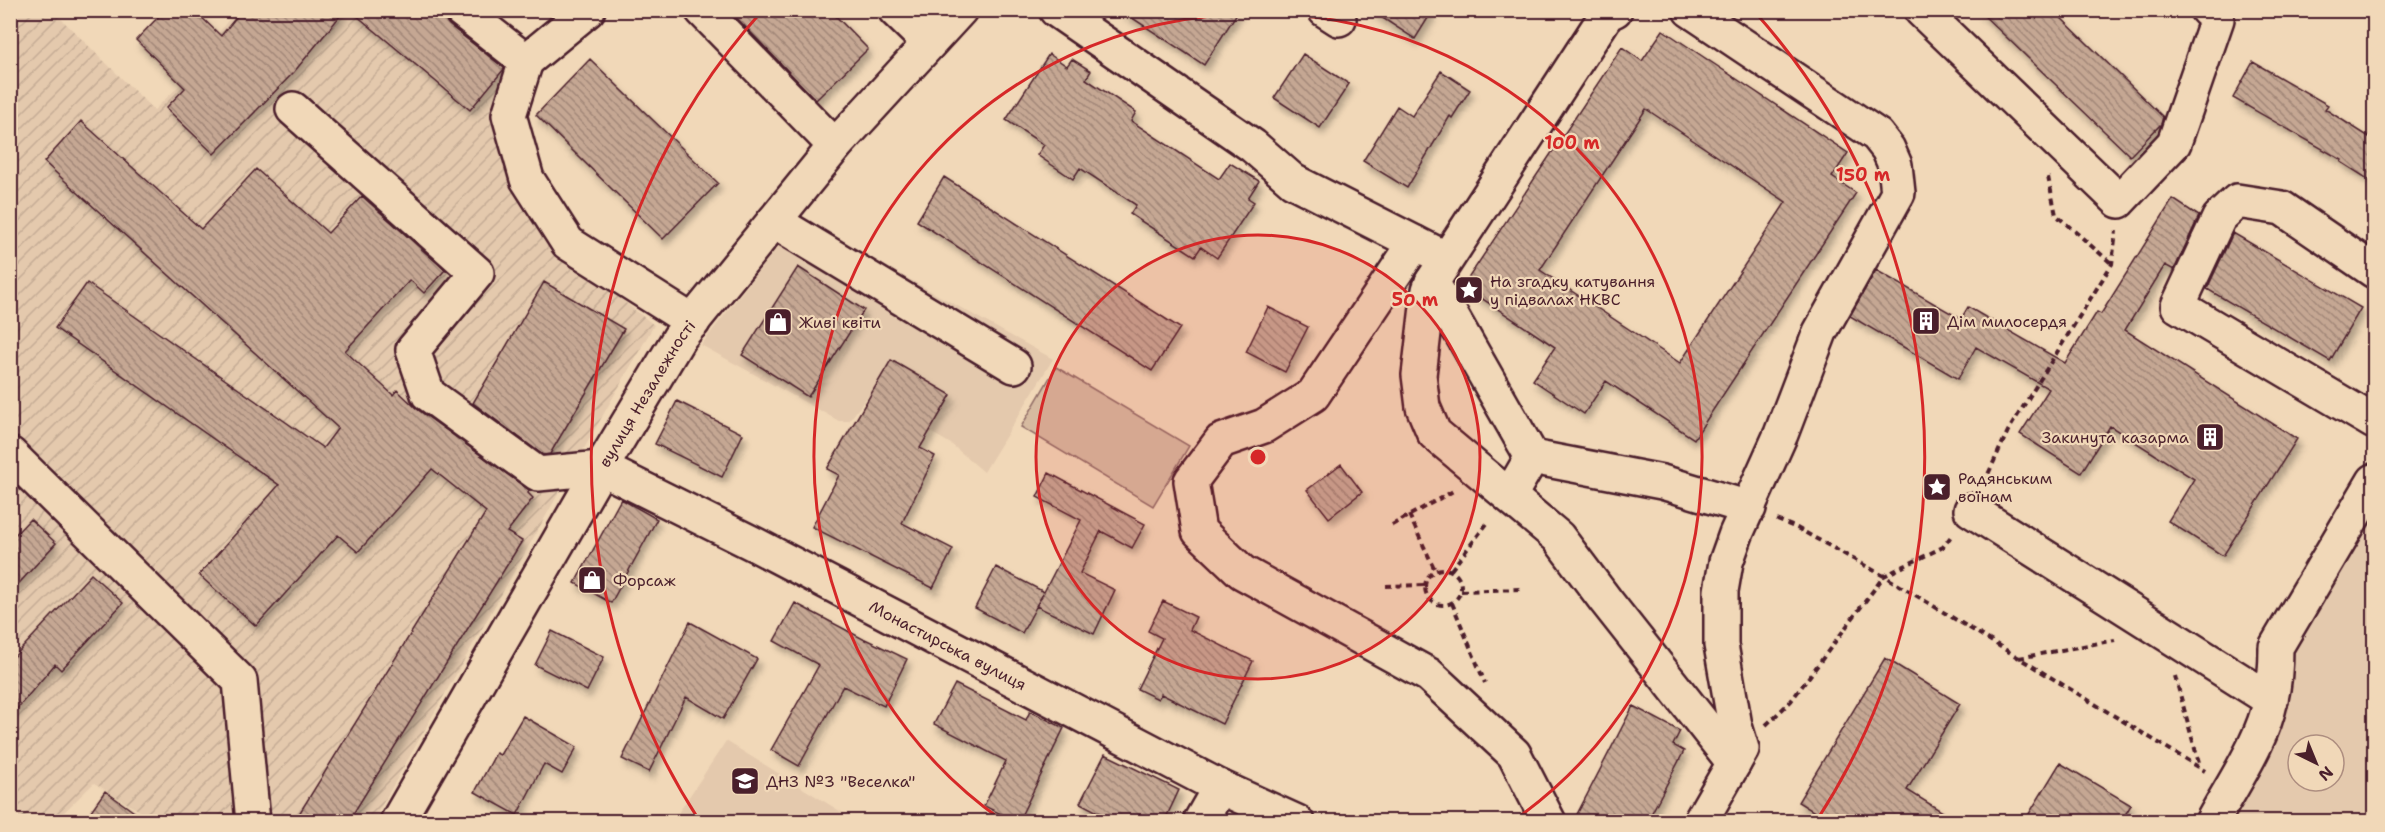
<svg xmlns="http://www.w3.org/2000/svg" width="2385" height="832" font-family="'Shantell Sans',sans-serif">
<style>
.built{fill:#e4c9ad;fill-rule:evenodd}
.industrial{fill:url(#industrial-furrows)}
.garden{fill:#d6baa0;stroke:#906c66;stroke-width:1.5}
.building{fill:url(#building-back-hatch);stroke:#4a1f2b;stroke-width:1.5;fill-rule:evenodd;filter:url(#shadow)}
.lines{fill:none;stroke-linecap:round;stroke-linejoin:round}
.minor-casing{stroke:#4a1f2b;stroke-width:38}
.major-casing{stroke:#4a1f2b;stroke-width:38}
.path{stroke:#4a1f2b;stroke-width:4;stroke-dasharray:6 4.5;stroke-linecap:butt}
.minor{stroke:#f1d8b8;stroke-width:33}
.major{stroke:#f1d8b8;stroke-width:33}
.ring{fill:none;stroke:#d62828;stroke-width:3}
.labels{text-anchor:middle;stroke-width:4.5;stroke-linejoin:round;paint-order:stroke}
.poi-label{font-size:16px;fill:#4a1f2b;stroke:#f1d8b8;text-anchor:start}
.street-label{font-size:16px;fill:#4a1f2b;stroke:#f1d8b8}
.centre{fill:#d62828;stroke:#f1d8b8;stroke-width:3}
.ring-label{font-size:18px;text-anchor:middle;font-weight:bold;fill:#d62828;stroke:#f1d8b8;stroke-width:4.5;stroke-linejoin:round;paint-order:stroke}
</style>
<defs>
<pattern id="industrial-furrows" width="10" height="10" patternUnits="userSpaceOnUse" patternTransform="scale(1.5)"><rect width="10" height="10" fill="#e4c9ad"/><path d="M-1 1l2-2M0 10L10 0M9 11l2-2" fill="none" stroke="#c5ac95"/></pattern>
<pattern id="building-back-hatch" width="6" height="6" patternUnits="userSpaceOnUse" patternTransform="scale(1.5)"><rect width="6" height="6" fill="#c5a793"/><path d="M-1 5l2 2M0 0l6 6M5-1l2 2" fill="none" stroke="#a28778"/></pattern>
<filter id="shadow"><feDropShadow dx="3.5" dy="6" stdDeviation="3" flood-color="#0004"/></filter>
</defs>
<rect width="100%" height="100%" fill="#f1d8b8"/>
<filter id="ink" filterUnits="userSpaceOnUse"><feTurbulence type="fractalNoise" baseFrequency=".0167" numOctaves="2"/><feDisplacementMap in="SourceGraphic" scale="12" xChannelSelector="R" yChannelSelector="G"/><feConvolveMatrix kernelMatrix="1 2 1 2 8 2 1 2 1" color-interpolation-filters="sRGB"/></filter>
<g filter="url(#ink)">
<!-- built -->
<path class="built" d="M803,220L1053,359L984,472L951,444L868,396L849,421H839L701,345L772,254Z
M2374,501V821L2222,822L2290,645ZM2298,745H2334V781H2298Z
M726,741L856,821H673Z"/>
<!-- industrial -->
<path class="industrial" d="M10,11H53L154,110L180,85L235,11H447L512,71L563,254L654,325L373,821H156L94,783L55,821H11Z"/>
<!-- garden -->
<path class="garden" d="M1056,367L1189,446L1153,506L1021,427Z"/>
<!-- building -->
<path class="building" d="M165,10H194L221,36L242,10H345L294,72L214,154L166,108L185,88L136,40Z
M350,10H437L449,25L504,68V69L470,110Z
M729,10H830L868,49L816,100Z
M1120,10H1239L1204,65Z
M1370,10H1433L1415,39Z
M1978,10H2053L2163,117L2161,124L2130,156Z
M1663,30L1848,153L1832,177L1856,193L1694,439L1606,381L1584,414L1533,380L1555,347L1463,286L1622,47L1642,61ZM1646,109L1786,202L1680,363L1540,270Z
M1049,54L1067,66L1072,59L1091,71L1086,79L1136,112L1131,121L1219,179L1230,163L1259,181L1248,198L1254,202L1217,258L1201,247L1195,256L1130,214L1136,205L1080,168L1073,179L1037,155L1044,145L1006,120Z
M1303,54L1349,84L1320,128L1274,98Z
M590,59L718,183L663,239L536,115Z
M2253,62L2328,105L2325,109L2374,140V183L2341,162L2342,160L2233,98Z
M1441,71L1470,90L1452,118L1450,116L1407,188L1363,161L1397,106L1412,116Z
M81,121L201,229L256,169L328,233L362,196L445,270L424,293L410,280L345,351L393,395L397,390L417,409L529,490L528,493L533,498L507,532L522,541L348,822H294L486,512L432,469L358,552L338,535L256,626L199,575L279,485L55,328L87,283L323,448L338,428L44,162Z
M944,177L1180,328L1152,371L917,221Z
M2173,199L2199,216L2174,270L2165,265L2125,330L2297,439L2223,556L2168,521L2194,479L2110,426L2081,473L2020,434L2049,389L1976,347L1958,379L1850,316L1876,270L1961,319L1968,307L2065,363L2097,312L2101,314Z
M2233,233L2361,308L2330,361L2207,289Z
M798,267L864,310L808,397L742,355Z
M544,282L624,329L550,454L543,455L473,403Z
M1268,307L1308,327L1285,372L1246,352Z
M891,360L951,395L920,448L935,456L902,523L953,549L933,588L812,527L839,475L827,469Z
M677,401L743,434L722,477L655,444Z
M1341,464L1362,492L1329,518L1307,490Z
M1049,473L1145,524L1132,548L1101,531L1080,573L1115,590L1094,634L1036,606L1043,594L1022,633L975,608L996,567L1044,592L1081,520L1037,497Z
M621,499L657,519L611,603L575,583Z
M30,519L56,543L10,593V540Z
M91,574L123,603L61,670L55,664L10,717V661Z
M1163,601L1196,617L1190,630L1253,661L1222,724L1161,694L1158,699L1137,689L1162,638L1148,631Z
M795,603L865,640V639L907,659L884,706L843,686L799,766L771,750L819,665L774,641Z
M690,622L757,659L723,719L686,697L649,772L622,759Z
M552,631L604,657L587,691L535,665Z
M1885,658L1960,704L1907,790L1959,822H1831L1798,802Z
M955,684L1026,720L1030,711L1064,728L1018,822L984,806L1006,761L934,724Z
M1633,706L1680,731L1673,745L1684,751L1647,822H1573Z
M523,716L577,747L562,774L544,764L517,815L475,792L496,753L500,755Z
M1105,754L1179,790L1164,822H1117L1080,803Z
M2060,763L2131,805L2121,822H2024Z
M105,791L148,822H83Z"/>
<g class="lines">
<!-- minor casing -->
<g class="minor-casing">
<g id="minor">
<path d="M461,10L526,61L588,10"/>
<path d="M702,10L835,146"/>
<path d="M895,10L929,43"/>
<path d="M1056,10L1253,146L1293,181L1435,253"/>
<path d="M1325,10L1339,19"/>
<path d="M1615,10L1607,14L1432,282L1429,290L1419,375L1423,407L1434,433L1558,537L1606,601L1734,763"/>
<path d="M1690,10L1877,135L1888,149L1895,165L1898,193L1820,332L1781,434L1736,534L1726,562L1721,591V645L1735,726L1742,749L1700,822"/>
<path d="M1921,10L2119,201L2174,143L2217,19L2207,10"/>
<path d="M526,61L509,115L527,179L568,243L693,322"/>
<path id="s1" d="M293,109L477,273L413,350L428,394L538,474L601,468L756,545L1220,787L1297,822"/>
<path d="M774,221L1014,366"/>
<path d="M1415,243L1313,395L1264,426L1221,441L1191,481L1199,531L1242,572L1429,675L1514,754L1549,822"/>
<path d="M2374,271L2282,208L2237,201L2219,218L2178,306L2374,422"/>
<path d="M1432,282L1532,457"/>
<path d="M10,454L240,681L253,822"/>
<path d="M1510,495L1532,457L1662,482L1749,508"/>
<path d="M1971,510L2271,700"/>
<path d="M1200,822L1220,787"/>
<path d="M2212,822C2233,783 2262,743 2271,699C2275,682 2276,665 2276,647L2374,481"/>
</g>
</g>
<!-- major casing -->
<g class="major-casing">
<g id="major">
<path id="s2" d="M397,822L601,468L679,338L835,146L960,10"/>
</g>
</g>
<!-- path -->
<path class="path" d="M2048,177L2056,215L2111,263
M1984,483L2008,431L2112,264L2116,231
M1409,515L1435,570
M1777,520L1797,528L1884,576L2205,771
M1392,525L1455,490
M1425 587a18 18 0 1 1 36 0a18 18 0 1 1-36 0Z
M1451,570L1489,521
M1386,586L1424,585
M1461,591L1521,589
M1452,603L1485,683
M2019,658L2115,640
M2175,676L2200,767
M1766,725L1791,701L1884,576L1943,547L1952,535"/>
<!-- minor -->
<use href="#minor" class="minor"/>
<!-- major -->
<use href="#major" class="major"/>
</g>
</g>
<!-- distance rings -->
<circle cx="1258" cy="457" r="222" fill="#d62828" fill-opacity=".12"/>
<g class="ring">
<circle cx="1258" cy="457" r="222"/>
<path d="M1003 821A444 444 0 1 1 1513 821"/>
<path d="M699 820A667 667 0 0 1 762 11M1754 11A667 667 0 0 1 1817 820"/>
</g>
<!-- icons -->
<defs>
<g id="sight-square" transform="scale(1.5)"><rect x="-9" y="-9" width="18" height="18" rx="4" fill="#4a1f2b" stroke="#f1d8b8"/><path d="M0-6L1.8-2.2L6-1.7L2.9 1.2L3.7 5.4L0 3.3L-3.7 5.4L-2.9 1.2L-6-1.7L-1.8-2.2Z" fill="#fff"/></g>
<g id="building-square" transform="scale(1.5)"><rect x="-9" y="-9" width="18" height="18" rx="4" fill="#4a1f2b" stroke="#f1d8b8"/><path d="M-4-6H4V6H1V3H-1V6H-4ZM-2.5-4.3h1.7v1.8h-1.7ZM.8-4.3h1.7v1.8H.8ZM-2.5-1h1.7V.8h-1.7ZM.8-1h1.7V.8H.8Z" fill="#fff"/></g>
<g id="shop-square" transform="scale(1.5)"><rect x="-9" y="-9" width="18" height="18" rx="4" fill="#4a1f2b" stroke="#f1d8b8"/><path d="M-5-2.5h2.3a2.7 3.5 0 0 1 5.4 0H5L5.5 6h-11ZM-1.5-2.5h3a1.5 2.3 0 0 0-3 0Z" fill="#fff"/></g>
<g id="school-square" transform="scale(1.5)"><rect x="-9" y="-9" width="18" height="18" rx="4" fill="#4a1f2b" stroke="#f1d8b8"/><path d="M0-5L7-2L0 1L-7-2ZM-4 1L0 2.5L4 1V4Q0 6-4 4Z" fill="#fff"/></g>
</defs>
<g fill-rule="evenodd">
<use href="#sight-square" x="1469" y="290"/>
<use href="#building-square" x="1926" y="321"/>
<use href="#shop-square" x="778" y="322"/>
<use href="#building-square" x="2210" y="437"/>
<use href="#sight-square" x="1937" y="487"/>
<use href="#shop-square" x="592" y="580"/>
<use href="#school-square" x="745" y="781"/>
</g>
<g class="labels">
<!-- poi labels -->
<g class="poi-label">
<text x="1490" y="287">На згадку катування<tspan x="1490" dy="18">у підвалах НКВС</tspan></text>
<text x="1947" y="327">Дім милосердя</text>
<text x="799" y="328">Живі квіти</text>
<text x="2189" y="443" text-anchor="end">Закинута казарма</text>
<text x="1958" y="484">Радянським<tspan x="1958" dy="18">воїнам</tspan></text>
<text x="613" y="586">Форсаж</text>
<text x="766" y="787">ДНЗ №3 "Веселка"</text>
</g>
<!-- street labels -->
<g class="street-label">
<text dy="6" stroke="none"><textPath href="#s2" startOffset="496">вулиця Незалежності</textPath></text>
<text dy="6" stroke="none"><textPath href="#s1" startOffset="982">Монастирська вулиця</textPath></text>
</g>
</g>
<circle cx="1258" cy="457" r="9" class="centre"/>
<g class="ring-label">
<text x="1572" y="149">100 m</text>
<text x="1863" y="181">150 m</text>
<text x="1415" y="306">50 m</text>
</g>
<!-- margin -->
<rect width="2385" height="832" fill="none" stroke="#f1d8b8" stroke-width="36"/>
<rect x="18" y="18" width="2349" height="796" fill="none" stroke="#4a1f2b" stroke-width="2" filter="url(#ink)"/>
<!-- north arrow -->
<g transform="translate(2316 763) rotate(137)"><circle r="28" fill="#f1d8b8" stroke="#ae8e80" stroke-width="1.5"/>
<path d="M0-4.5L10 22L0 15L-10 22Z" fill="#4a1f2b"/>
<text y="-9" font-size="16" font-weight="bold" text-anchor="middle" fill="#4a1f2b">N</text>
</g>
</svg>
